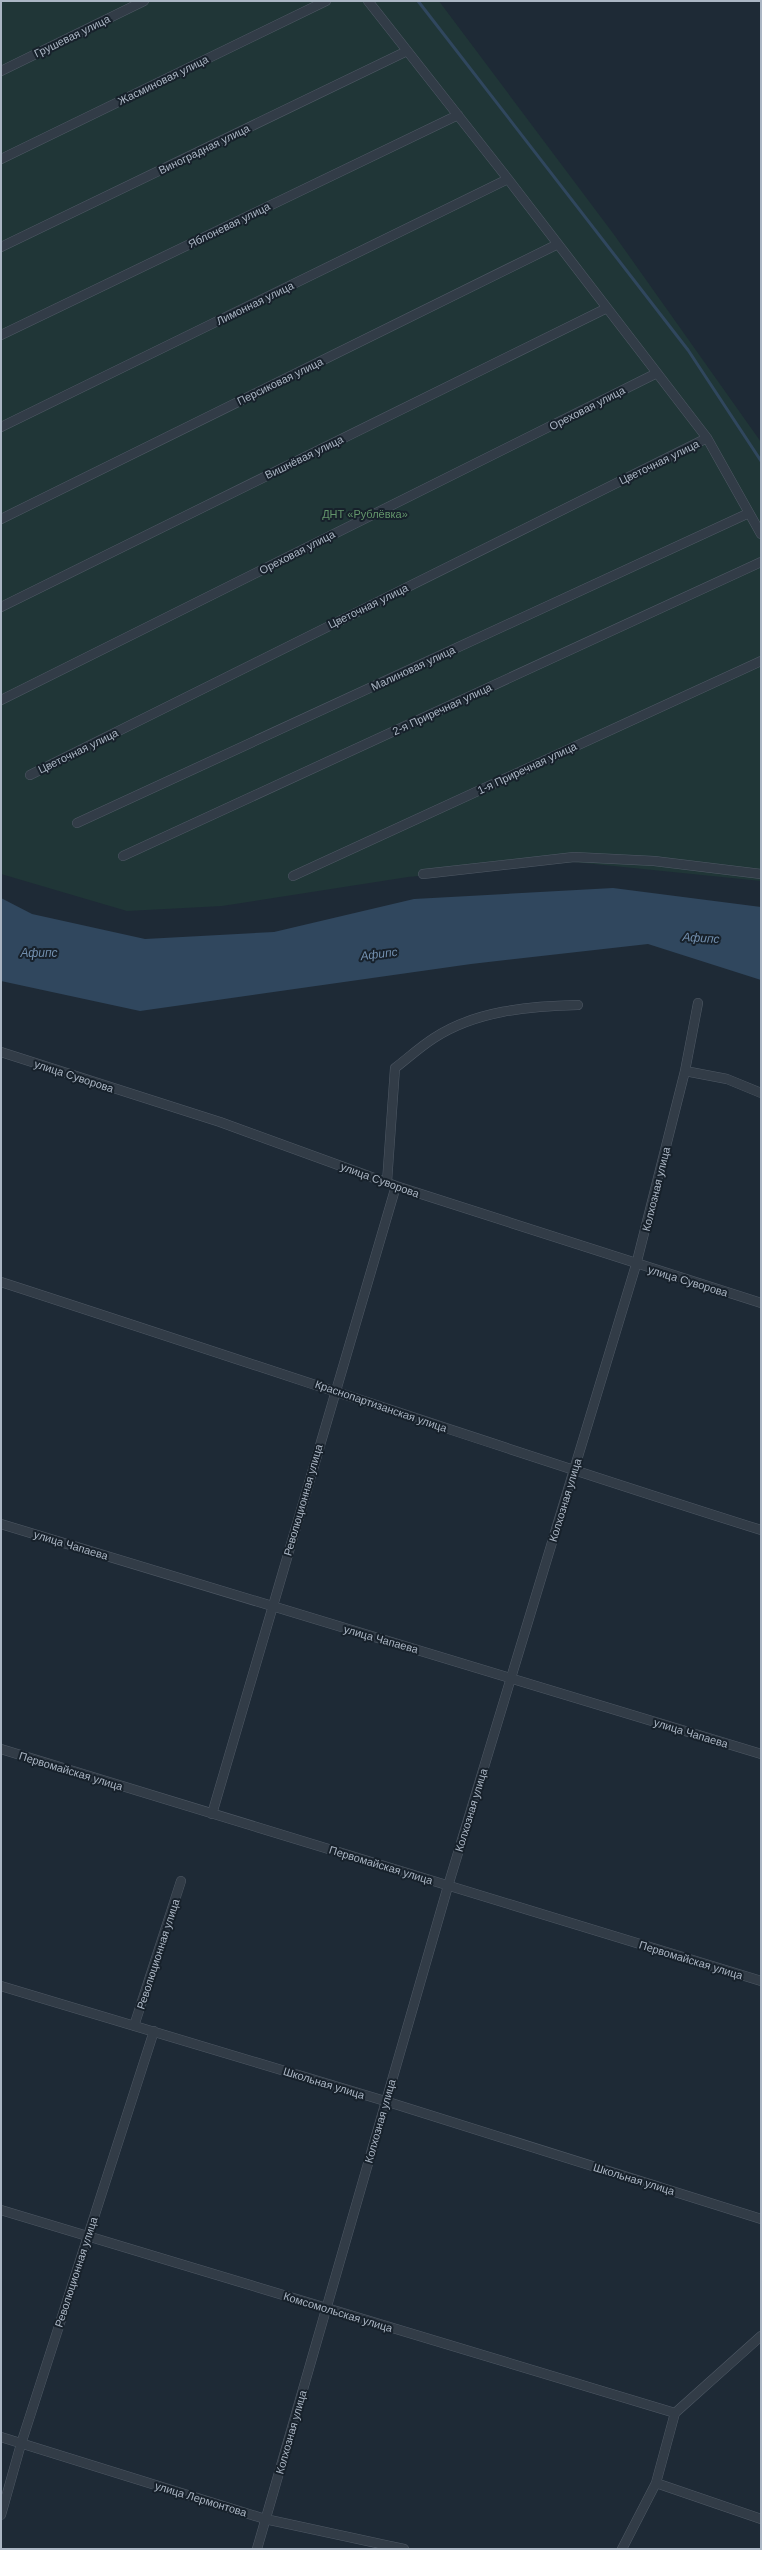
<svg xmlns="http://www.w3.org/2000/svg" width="762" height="2550" font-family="Arial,sans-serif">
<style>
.green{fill:#203637}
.water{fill:#30475e}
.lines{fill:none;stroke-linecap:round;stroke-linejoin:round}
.stream{stroke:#30475e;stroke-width:3}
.minor-casing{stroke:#4f5965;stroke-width:10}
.minor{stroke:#323c47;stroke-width:9}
.labels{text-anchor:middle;stroke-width:4;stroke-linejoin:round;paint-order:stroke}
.street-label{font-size:11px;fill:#abb6c4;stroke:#17212b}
.park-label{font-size:11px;fill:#63956b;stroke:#17212b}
.water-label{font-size:12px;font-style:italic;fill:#728fae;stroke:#17212b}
</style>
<rect width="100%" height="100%" fill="#1e2a36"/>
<!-- green -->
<path class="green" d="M1,1H439L615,236L761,442V881L574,862L408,877L222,906L127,911L1,874Z"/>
<!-- water -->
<path class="water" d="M613,888L761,907V980L648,944L471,964L140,1011L1,981V898L32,914L145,939L274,932L414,899Z"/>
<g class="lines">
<!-- stream -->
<path class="stream" d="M418,1L688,350L761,461"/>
<!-- minor casing -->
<g class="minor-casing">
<path id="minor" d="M368,1L508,179L707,438L761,534
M1,71L144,1
M1,159L326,1
M1,247L407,51
M1,335L458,115
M1,427L508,179
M1,519L558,244
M1,607L607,308
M1,700L657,373
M30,775L707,438
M77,823L749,513
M123,856L761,562
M423,874L574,857L654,861L761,874
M293,876L761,661
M1,1052L220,1122L396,1186L761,1303
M685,1071L727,1079L761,1093
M387,1182L395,1068C408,1058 420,1047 434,1038C475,1011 529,1006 578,1005
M1,1282C255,1364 507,1450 761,1530
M1,1524L761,1754
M1,1749L761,1981
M212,1814L396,1186
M1,1986L385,2101L761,2219
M134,2026L181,1881
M1,2210L675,2413
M1,2437L265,2519L404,2549
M656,2483L761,2519
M1,2515L21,2444L154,2031
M257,2549L448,1886L636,1265L685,1071L698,1003
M622,2549L656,2483L675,2413L761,2336"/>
</g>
<!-- minor -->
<use href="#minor" class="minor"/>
</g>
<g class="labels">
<!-- street labels -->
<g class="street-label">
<text transform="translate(72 36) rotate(-26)" y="4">Грушевая улица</text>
<text transform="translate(163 80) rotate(-26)" y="4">Жасминовая улица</text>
<text transform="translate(204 149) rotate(-26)" y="4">Виноградная улица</text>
<text transform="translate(229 225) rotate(-26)" y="4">Яблоневая улица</text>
<text transform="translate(255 303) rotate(-26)" y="4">Лимонная улица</text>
<text transform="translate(280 381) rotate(-26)" y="4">Персиковая улица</text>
<text transform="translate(587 408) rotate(-27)" y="4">Ореховая улица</text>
<text transform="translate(304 457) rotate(-26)" y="4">Вишнёвая улица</text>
<text transform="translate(659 462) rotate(-26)" y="4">Цветочная улица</text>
<text transform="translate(297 552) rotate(-27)" y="4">Ореховая улица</text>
<text transform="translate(368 606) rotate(-26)" y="4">Цветочная улица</text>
<text transform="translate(413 668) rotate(-25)" y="4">Малиновая улица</text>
<text transform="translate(442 709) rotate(-25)" y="4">2-я Приречная улица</text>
<text transform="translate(78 751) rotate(-26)" y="4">Цветочная улица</text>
<text transform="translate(527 768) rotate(-25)" y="4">1-я Приречная улица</text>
<text transform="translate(74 1076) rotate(18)" y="4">улица Суворова</text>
<text transform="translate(380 1180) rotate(20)" y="4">улица Суворова</text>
<text transform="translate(656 1189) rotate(-76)" y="4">Колхозная улица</text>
<text transform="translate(688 1281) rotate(17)" y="4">улица Суворова</text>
<text transform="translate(381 1406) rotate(19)" y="4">Краснопартизанская улица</text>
<text transform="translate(303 1500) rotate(-74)" y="4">Революционная улица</text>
<text transform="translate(565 1500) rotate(-73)" y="4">Колхозная улица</text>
<text transform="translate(71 1545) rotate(17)" y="4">улица Чапаева</text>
<text transform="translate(381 1639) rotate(16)" y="4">улица Чапаева</text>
<text transform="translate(691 1733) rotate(17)" y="4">улица Чапаева</text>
<text transform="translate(71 1771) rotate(17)" y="4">Первомайская улица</text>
<text transform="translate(471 1810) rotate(-73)" y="4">Колхозная улица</text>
<text transform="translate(381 1865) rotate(17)" y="4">Первомайская улица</text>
<text transform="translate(158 1954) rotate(-72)" y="4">Революционная улица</text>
<text transform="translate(691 1960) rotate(17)" y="4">Первомайская улица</text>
<text transform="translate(324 2083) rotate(17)" y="4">Школьная улица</text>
<text transform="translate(380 2121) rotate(-74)" y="4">Колхозная улица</text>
<text transform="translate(634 2179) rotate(17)" y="4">Школьная улица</text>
<text transform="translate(76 2272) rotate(-72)" y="4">Революционная улица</text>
<text transform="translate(338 2312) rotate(17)" y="4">Комсомольская улица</text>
<text transform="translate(291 2432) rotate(-74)" y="4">Колхозная улица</text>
<text transform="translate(201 2499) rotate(17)" y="4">улица Лермонтова</text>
</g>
<!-- park labels -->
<g class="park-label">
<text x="365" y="518">ДНТ «Рублёвка»</text>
</g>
<!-- water labels -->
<g class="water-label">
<text transform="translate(701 938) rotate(4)" y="4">Афипс</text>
<text x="39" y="957">Афипс</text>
<text transform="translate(379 954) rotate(-7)" y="4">Афипс</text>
</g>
</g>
<!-- border -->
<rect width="762" height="2550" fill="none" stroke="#abb6c4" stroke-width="4"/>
</svg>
